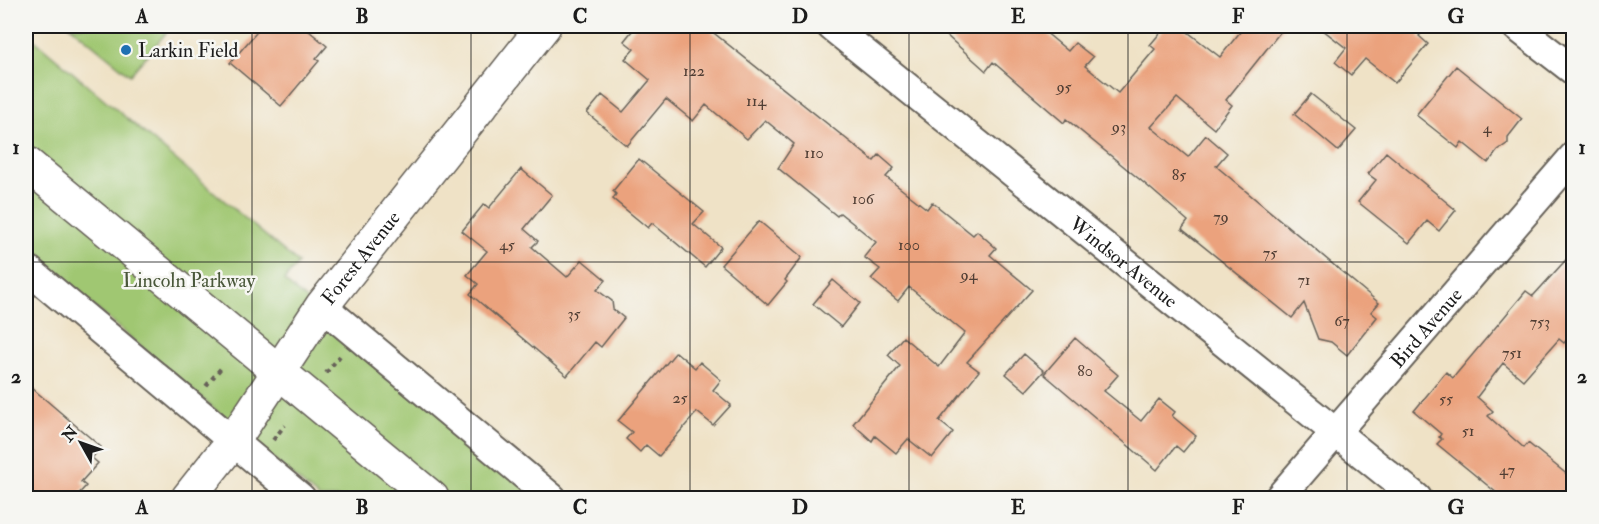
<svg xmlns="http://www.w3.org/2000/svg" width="1599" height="524" font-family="'IM FELL Double Pica',serif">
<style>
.green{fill:#a0c772;stroke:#5e7247;stroke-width:1.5}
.building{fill:#eba27d}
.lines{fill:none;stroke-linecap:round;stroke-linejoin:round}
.street-casing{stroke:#666158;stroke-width:32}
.secondary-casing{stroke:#666158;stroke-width:36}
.path{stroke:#666158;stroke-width:4;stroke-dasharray:4.5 4.5;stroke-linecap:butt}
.street{stroke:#fff;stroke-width:28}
.secondary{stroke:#fff;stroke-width:33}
.grid{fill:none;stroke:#1c1c1c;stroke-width:1.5;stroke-opacity:0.55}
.poi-dot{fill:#1f6fb2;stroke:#f6f6f2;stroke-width:2}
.labels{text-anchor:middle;stroke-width:5;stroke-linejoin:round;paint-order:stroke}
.number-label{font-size:16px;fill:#503e34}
.poi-label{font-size:20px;fill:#1c1c1c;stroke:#f6f6f2;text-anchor:start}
.street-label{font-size:20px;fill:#1c1c1c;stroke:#f6f6f2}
.park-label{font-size:20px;fill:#4a583a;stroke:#f6f6f2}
.neatline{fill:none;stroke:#1c1c1c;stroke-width:2}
.grid-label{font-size:20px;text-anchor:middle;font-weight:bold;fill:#1c1c1c}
</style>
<rect width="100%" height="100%" fill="#f6f6f2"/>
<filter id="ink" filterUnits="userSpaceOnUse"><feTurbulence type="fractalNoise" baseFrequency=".0167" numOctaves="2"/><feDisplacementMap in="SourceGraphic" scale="12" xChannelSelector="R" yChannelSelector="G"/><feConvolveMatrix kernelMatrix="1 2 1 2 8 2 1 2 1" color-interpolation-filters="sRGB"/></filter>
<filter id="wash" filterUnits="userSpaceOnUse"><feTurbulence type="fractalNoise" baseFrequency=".008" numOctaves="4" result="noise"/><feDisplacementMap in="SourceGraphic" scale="24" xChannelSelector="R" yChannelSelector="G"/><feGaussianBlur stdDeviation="1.35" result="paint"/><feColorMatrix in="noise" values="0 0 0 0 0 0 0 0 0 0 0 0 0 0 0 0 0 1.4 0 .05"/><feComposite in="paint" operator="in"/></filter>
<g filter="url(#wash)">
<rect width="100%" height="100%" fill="#efe2c6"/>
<!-- green -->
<path class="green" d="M70,26H172L130,75Z
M26,33L298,263L284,281L544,498H319L26,249Z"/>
<g id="blocks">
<!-- building -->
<path class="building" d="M262,26H303L327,46L316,59L319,61L281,106L230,63Z
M636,26H705L874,161L879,155L894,168L886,177L927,209L932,202L973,235L977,231L996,248L990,255L1032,290L967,362L979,371L939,421L953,432L932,458L908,439L896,453L875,436L872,441L853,424L900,366L888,355L903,337L939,367L965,333L909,287L898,301L871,279L880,269L864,257L876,242L840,213L837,216L778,168L794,144L765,120L747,139L706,105L693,121L666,99L627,146L587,113L602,95L623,112L650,80L625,59L634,49L624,41Z
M936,26H1038L1068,51L1075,43L1093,57L1085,66L1118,93L1155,49L1150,45L1166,26H1180L1220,57L1245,26H1285L1226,100L1232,105L1214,129L1177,98L1151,127L1188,157L1206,135L1227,153L1216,166L1379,303L1371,312L1377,317L1347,355L1331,342L1318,339L1304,303L1292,318L1182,229L1188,221L1144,183L1066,119L1064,123L993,62L986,71Z
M1318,26H1427L1419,36L1428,44L1395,83L1365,59L1351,75L1335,62L1346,48Z
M1456,66L1522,119L1508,137V143L1498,150L1488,163L1462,142L1458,148L1416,115Z
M1311,94L1356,130L1338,151L1294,114Z
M1386,152L1456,210L1439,231L1427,221L1409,243L1358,202L1376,180L1368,174Z
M639,159L704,212L693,224L721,247L705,267L652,223L648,228L613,199L616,194L613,191Z
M521,169L552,195L524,229L538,241L532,247L567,277L582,260L606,280L597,290L612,301L613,309L624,318L601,347L595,342L567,376L470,294L478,284L467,275L487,251L462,231L484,204L489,208Z
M759,221L802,257L785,280L787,282L768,305L721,265Z
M1574,251V332L1564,343L1559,339L1523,380L1503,363L1477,397L1493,411L1488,416L1524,448L1528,443L1574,480V498H1503L1437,444L1442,439L1439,437L1441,434L1414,411L1446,372L1453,378L1526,291L1533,296Z
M833,280L860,303L841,327L813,304Z
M1075,338L1118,375L1104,391L1141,421L1159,399L1175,412L1172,416L1196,436L1183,452L1176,446L1157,470L1044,374Z
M676,352L695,368L700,362L721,380L713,390L731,405L713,425L697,412L659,456L646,445L640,452L626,439L632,432L618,421Z
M1024,354L1044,371L1026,391L1006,374Z
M26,383L101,447L92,458L98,463L81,482L86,486L75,498H26Z"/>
</g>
</g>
<g filter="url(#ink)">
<use href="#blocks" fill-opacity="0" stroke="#666158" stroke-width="1.5"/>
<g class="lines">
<!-- street casing -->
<g class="street-casing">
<g id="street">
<path id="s1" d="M831,26L1417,498"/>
<path d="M1516,26L1574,71"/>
<path d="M26,268L301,498"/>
<path d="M322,306L552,498"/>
<path id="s2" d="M1279,498L1574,156"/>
</g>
</g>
<!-- secondary casing -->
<g class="secondary-casing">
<g id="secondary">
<path d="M26,163L432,498"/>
<path id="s3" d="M188,498L233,441L322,306L544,26"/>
</g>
</g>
<!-- path -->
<path class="path" d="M1572,109L1574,107
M326,373L340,356
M206,386L221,368
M273,440L285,425"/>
<!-- street -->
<use href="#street" class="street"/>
<!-- secondary -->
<use href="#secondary" class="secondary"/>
</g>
</g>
<!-- grid -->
<path class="grid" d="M252,26V498M471,26V498M690,26V498M909,26V498M1128,26V498M1347,26V498M26,262H1574"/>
<!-- markers -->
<circle class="poi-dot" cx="126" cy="50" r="6"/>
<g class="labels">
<!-- number labels -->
<g class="number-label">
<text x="694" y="76">122</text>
<text x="1064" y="92">95</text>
<text x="756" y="106">114</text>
<text x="1119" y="132">93</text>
<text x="1487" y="133">4</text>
<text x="814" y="158">110</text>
<text x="1179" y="180">85</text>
<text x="863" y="204">106</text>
<text x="1221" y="222">79</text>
<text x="507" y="250">45</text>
<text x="909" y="250">100</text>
<text x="1270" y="258">75</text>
<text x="969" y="280">94</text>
<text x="1304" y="285">71</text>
<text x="574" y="319">35</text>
<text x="1342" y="326">67</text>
<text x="1540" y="327">753</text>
<text x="1512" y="358">751</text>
<text x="1085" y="376">80</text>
<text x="680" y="403">25</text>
<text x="1446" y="404">55</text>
<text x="1468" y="436">51</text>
<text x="1507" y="475">47</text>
</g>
<!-- poi labels -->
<g class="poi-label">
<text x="138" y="57">Larkin Field</text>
</g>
<!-- street labels -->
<g class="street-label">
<text dy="7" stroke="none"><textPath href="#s3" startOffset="296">Forest Avenue</textPath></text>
<text dy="7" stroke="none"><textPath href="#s1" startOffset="376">Windsor Avenue</textPath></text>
<text dy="7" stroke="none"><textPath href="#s2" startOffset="225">Bird Avenue</textPath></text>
</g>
<!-- park labels -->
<g class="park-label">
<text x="189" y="287">Lincoln Parkway</text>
</g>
</g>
<!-- margin -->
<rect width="1599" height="524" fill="none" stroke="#f6f6f2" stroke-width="66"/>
<!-- north arrow -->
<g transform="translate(81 443) rotate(310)" stroke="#f6f6f2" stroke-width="4.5" paint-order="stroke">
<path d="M0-4.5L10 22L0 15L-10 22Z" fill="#1c1c1c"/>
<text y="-9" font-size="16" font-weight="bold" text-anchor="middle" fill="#1c1c1c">N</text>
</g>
<rect x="33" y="33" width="1533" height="458" class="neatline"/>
<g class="grid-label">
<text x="142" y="23">A</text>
<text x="362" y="23">B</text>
<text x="580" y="23">C</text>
<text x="800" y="23">D</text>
<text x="1018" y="23">E</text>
<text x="1238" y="23">F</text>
<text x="1456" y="23">G</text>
<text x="16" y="154">1</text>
<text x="1582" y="154">1</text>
<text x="16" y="383">2</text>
<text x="1582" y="383">2</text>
<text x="142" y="514">A</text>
<text x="362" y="514">B</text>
<text x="580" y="514">C</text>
<text x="800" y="514">D</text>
<text x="1018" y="514">E</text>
<text x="1238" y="514">F</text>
<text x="1456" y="514">G</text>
</g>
</svg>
